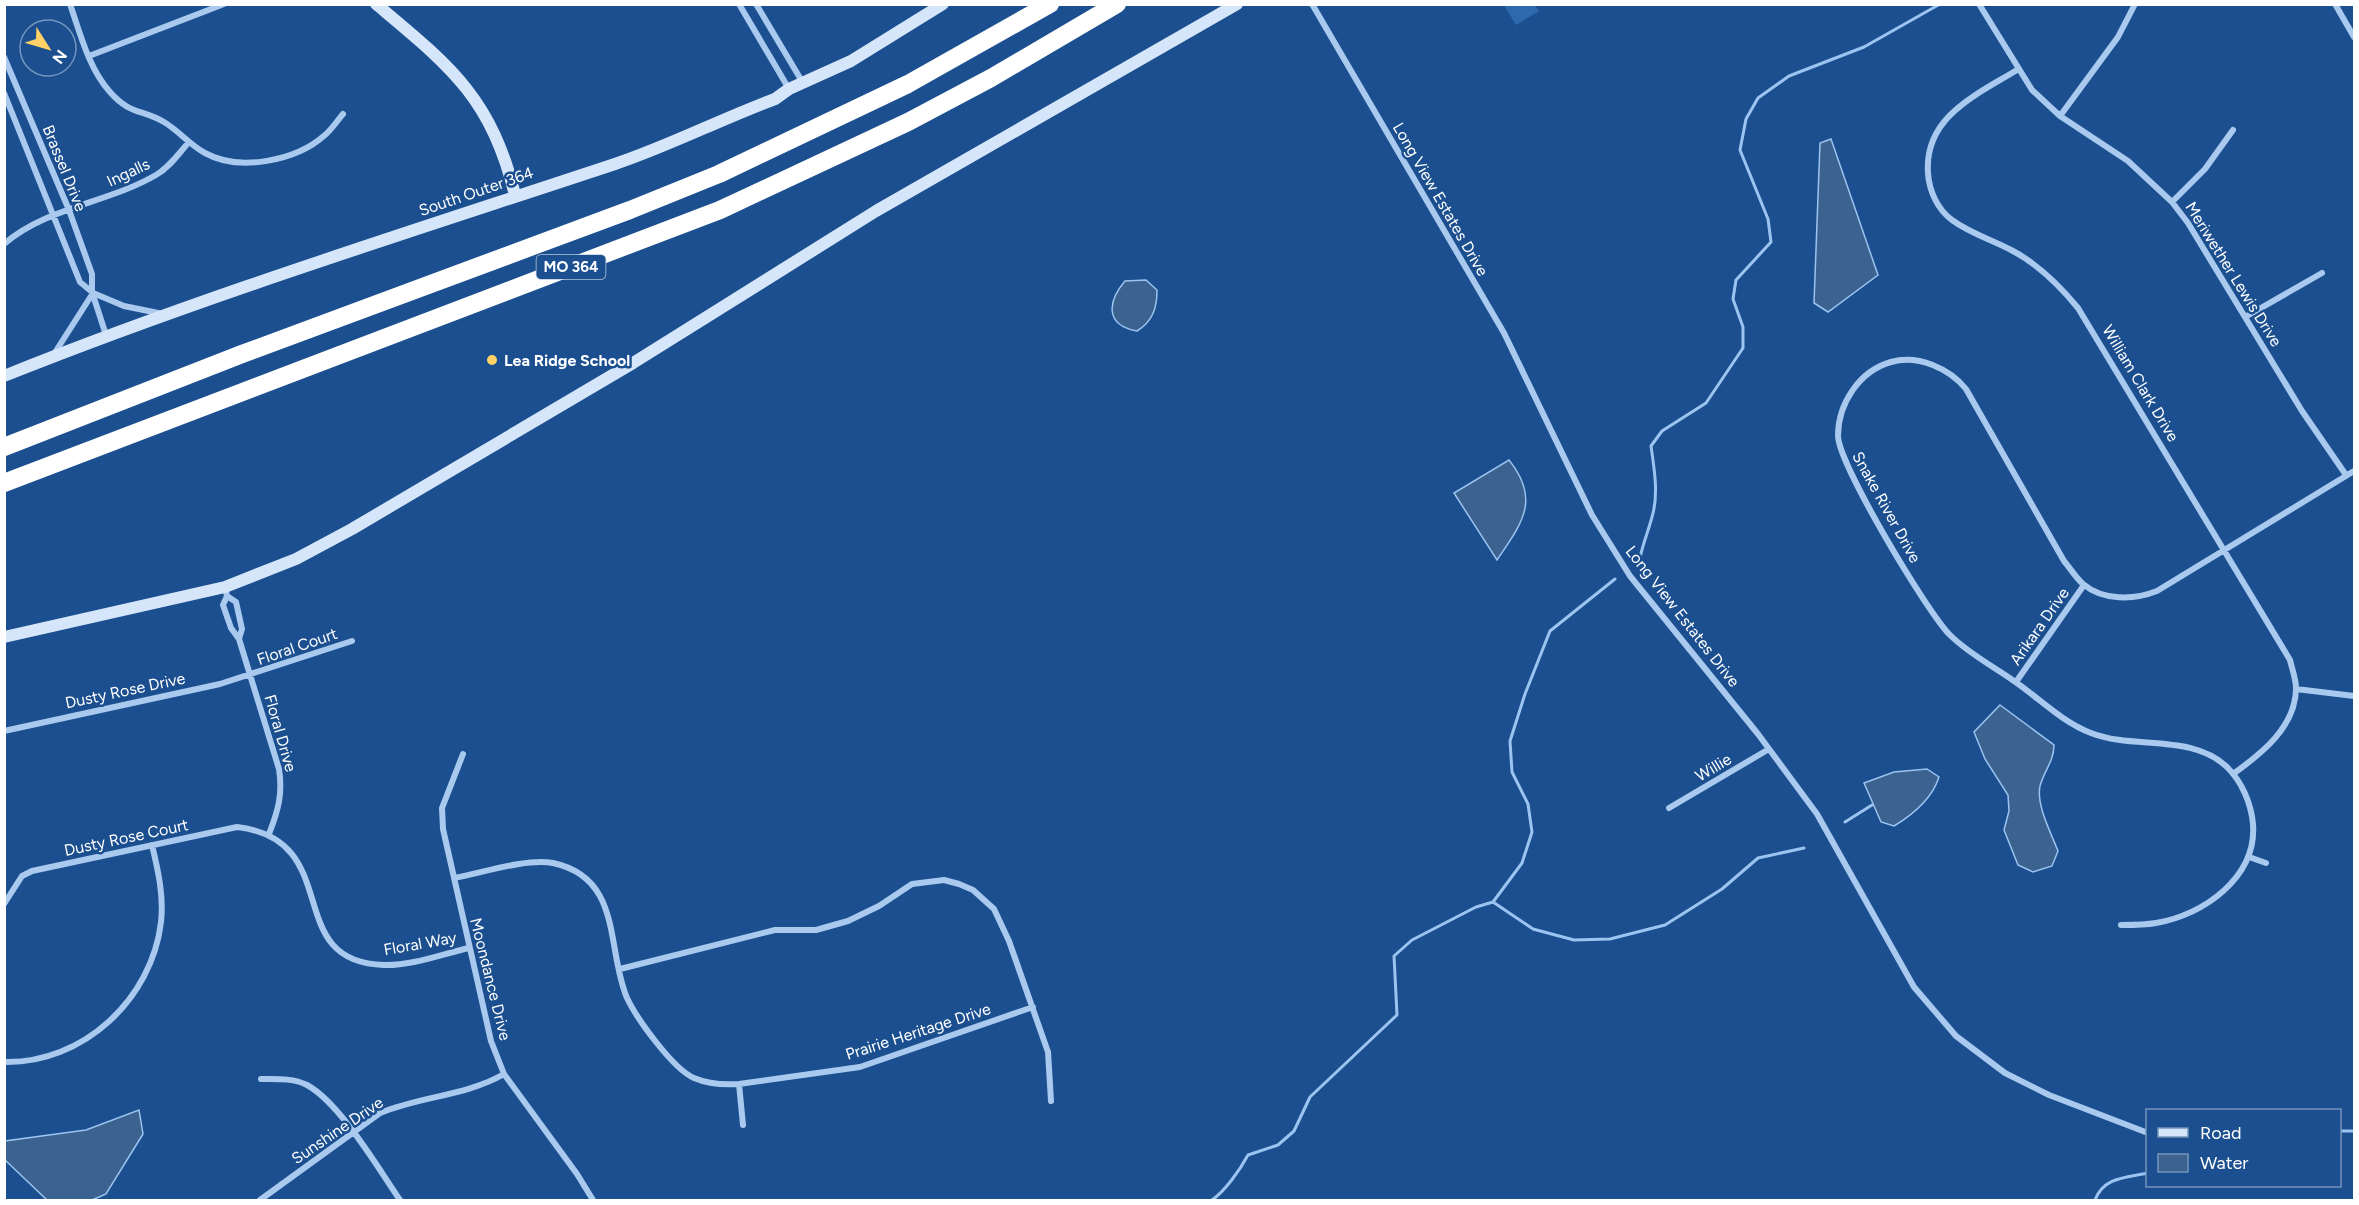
<svg xmlns="http://www.w3.org/2000/svg" width="2359" height="1205" font-family="Figtree,sans-serif">
<style>
.green{fill:#2e69ad}
.water{fill:#3c6290;stroke:#9cc4f0;stroke-width:1.5}
.lines{fill:none;stroke-linecap:round;stroke-linejoin:round}
.stream{stroke:#9cc4f0;stroke-width:3}
.street{stroke:#a9c9ee;stroke-width:6}
.secondary{stroke:#d6e6fa;stroke-width:12}
.highway{stroke:#fff;stroke-width:18}
.poi-dot{fill:#ffd166;stroke:#1b4f8f;stroke-width:2}
.labels{text-anchor:middle;stroke-width:5;stroke-linejoin:round;paint-order:stroke}
.shield{fill:#1b4f8f;stroke:#bbcadd;stroke-width:1.5}
.shield-label{font-size:15px;font-weight:bold;fill:#fff}
.street-label{font-size:16px;fill:#fff;stroke:#1b4f8f}
.poi-label{font-size:16px;font-weight:bold;fill:#fff;stroke:#1b4f8f;text-anchor:start}
</style>
<rect width="100%" height="100%" fill="#1b4f8f"/>
<!-- green -->
<path class="green" d="M1504,5H1535L1539,11L1516,25Z"/>
<!-- water -->
<path class="water" d="M1831,139L1878,275L1828,312L1814,303L1820,143Z
M1146,280L1157,290C1157,308 1153,321 1137,331C1104,325 1108,301 1125,281Z
M1509,460C1541,500 1522,523 1497,560L1454,493Z
M2000,705L2054,745C2054,761 2044,771 2040,786C2036,805 2051,833 2058,851L2052,866L2033,872L2018,865L2004,830L2009,811L2008,795L1985,759L1974,732Z
M1927,769L1939,777C1932,799 1914,814 1894,826L1881,822L1864,783L1894,772Z
M139,1110L143,1134L106,1194L92,1200H47L5,1160V1141L86,1130Z"/>
<g class="lines">
<!-- stream -->
<path class="stream" d="M1639,562C1642,546 1648,532 1652,517C1659,494 1654,468 1651,446L1662,431L1706,403L1743,348V327L1733,299L1736,280L1771,242L1768,219L1740,150L1746,119L1758,98L1789,76L1864,47L1940,4
M1845,822L1872,805
M1493,902L1533,929L1574,940L1610,939L1665,925L1722,889L1758,858L1804,848
M2340,1131H2354
M1212,1200C1225,1191 1240,1170 1248,1155L1278,1145L1294,1131L1310,1097L1397,1015L1394,956L1412,940L1476,907L1493,902L1522,863L1532,832L1528,804L1512,772L1510,741L1525,694L1550,631L1615,579
M2095,1200C2104,1177 2125,1178 2148,1173"/>
<!-- street -->
<path class="street" d="M70,4C80,33 89,69 110,92C130,115 142,109 164,122C179,131 190,145 205,153C239,172 296,161 325,135C332,129 337,121 343,114
M739,4L789,89
M756,4L803,83
M1312,4L1504,333L1592,515L1630,576L1758,734L1817,814L1914,987L1956,1036L2005,1073L2049,1095L2148,1133
M1979,4L2032,90L2060,116L2128,161L2172,202L2188,223L2302,411L2346,475
M2335,4L2354,37
M89,56L224,4
M4,57L69,210L92,274V292L106,335
M2017,70C1976,95 1924,117 1928,173C1929,191 1938,210 1952,220C1971,234 1993,240 2013,251C2039,265 2060,286 2078,308L2290,660C2292,669 2296,679 2296,688C2296,727 2261,754 2233,774
M4,93L80,282L92,292
M2060,116L2118,37L2135,4
M2172,202L2205,169L2233,130
M4,244C47,207 108,203 156,175C170,167 179,153 189,142
M2247,316L2322,273
M54,354L93,293L124,306L163,314
M225,587L227,596L223,605L231,628L239,639L279,769C283,794 278,811 269,834
M227,596L236,602L242,629L239,639
M2016,682L2084,585
M2296,689L2354,696
M4,731L220,684L352,641
M463,754L442,808L443,829L491,1041L504,1074L577,1174L593,1200
M1669,808L1769,749
M2249,857L2266,863
M454,878C482,873 526,858 553,863C623,878 606,949 627,998C637,1019 673,1069 694,1078C708,1084 724,1085 739,1084L860,1067L1033,1007
M4,904L22,876L32,871L237,827C347,840 279,962 384,965C411,966 442,954 469,948
M2121,925C2133,925 2145,925 2156,923C2204,915 2257,877 2253,824C2251,803 2242,782 2227,767C2191,733 2134,750 2091,733C2062,722 2039,698 2014,681C1993,666 1969,654 1950,635C1927,612 1839,465 1838,436C1838,404 1859,371 1891,362C1918,354 1950,369 1966,389L2064,561C2070,568 2076,578 2083,584C2103,601 2134,600 2157,591L2354,471
M620,969L775,930H816L848,921L879,906L912,884L944,880L959,884L973,890L994,909L1009,941L1048,1052L1051,1101
M4,1062C83,1064 152,999 161,922C164,896 158,870 152,845
M261,1079C277,1079 293,1078 307,1085C340,1103 378,1168 400,1200
M739,1084L743,1125
M260,1200L380,1113C421,1096 466,1096 504,1074"/>
<!-- secondary -->
<path class="secondary" d="M376,4C450,66 491,97 515,195
M4,376C204,296 410,232 615,164C669,146 721,119 775,99L789,89L851,61L943,4
M4,637L225,587L296,559L352,529L633,363L876,211L1237,4"/>
<!-- highway -->
<path class="highway" d="M4,447L242,354L630,210L719,174L908,84L1050,4
M4,483L720,210L908,122L991,78L1117,4"/>
</g>
<!-- markers -->
<circle class="poi-dot" cx="492" cy="360" r="6"/>
<g class="labels">
<!-- shield labels -->
<rect class="shield" x="536.5" y="255" width="69" height="24" rx="4.5"/>
<g class="shield-label">
<text x="571" y="272">MO 364</text>
</g>
<!-- street labels -->
<g class="street-label">
<text transform="translate(65 168) rotate(68)" y="6">Brassel Drive</text>
<text transform="translate(128 172) rotate(-25)" y="6">Ingalls</text>
<text transform="translate(476 191) rotate(-19)" y="6">South Outer 364</text>
<text transform="translate(1441 199) rotate(60)" y="6">Long View Estates Drive</text>
<text transform="translate(2234 274) rotate(58)" y="6">Meriwether Lewis Drive</text>
<text transform="translate(2141 383) rotate(59)" y="6">William Clark Drive</text>
<text transform="translate(1887 507) rotate(61)" y="6">Snake River Drive</text>
<text transform="translate(1683 616) rotate(52)" y="6">Long View Estates Drive</text>
<text transform="translate(2039 626) rotate(-55)" y="6">Arikara Drive</text>
<text transform="translate(297 646) rotate(-19)" y="6">Floral Court</text>
<text transform="translate(125 690) rotate(-12)" y="6">Dusty Rose Drive</text>
<text transform="translate(281 733) rotate(74)" y="6">Floral Drive</text>
<text transform="translate(1713 767) rotate(-31)" y="6">Willie</text>
<text transform="translate(126 837) rotate(-12)" y="6">Dusty Rose Court</text>
<text transform="translate(420 943) rotate(-10)" y="6">Floral Way</text>
<text transform="translate(491 979) rotate(76)" y="6">Moondance Drive</text>
<text transform="translate(918 1031) rotate(-18)" y="6">Prairie Heritage Drive</text>
<text transform="translate(337 1130) rotate(-34)" y="6">Sunshine Drive</text>
</g>
<!-- poi labels -->
<g class="poi-label">
<text x="504" y="366">Lea Ridge School</text>
</g>
</g>
<!-- border -->
<rect width="2359" height="1205" fill="none" stroke="#ffffff" stroke-width="12"/>
<!-- legend -->
<rect x="2146" y="1109" width="195" height="78" fill="#1b4f8f" stroke="#7695bc" stroke-width="1.5"/>
<rect x="2158" y="1128" width="30" height="9" fill="#d6e6fa" stroke="#7695bc" stroke-width="1.5"/>
<text x="2200" y="1139" font-size="18" fill="#ffffff">Road</text>
<rect x="2158" y="1154" width="30" height="18" fill="#3c6290" stroke="#7695bc" stroke-width="1.5"/>
<text x="2200" y="1169" font-size="18" fill="#ffffff">Water</text>
<!-- north arrow -->
<g transform="translate(48 48) rotate(127)"><circle r="28" fill="#1b4f8f" stroke="#7695bc" stroke-width="1.5"/>
<path d="M0-4.5L10 22L0 15L-10 22Z" fill="#ffd166"/>
<text y="-9" font-size="16" font-weight="bold" text-anchor="middle" fill="#ffffff">N</text>
</g>
</svg>
